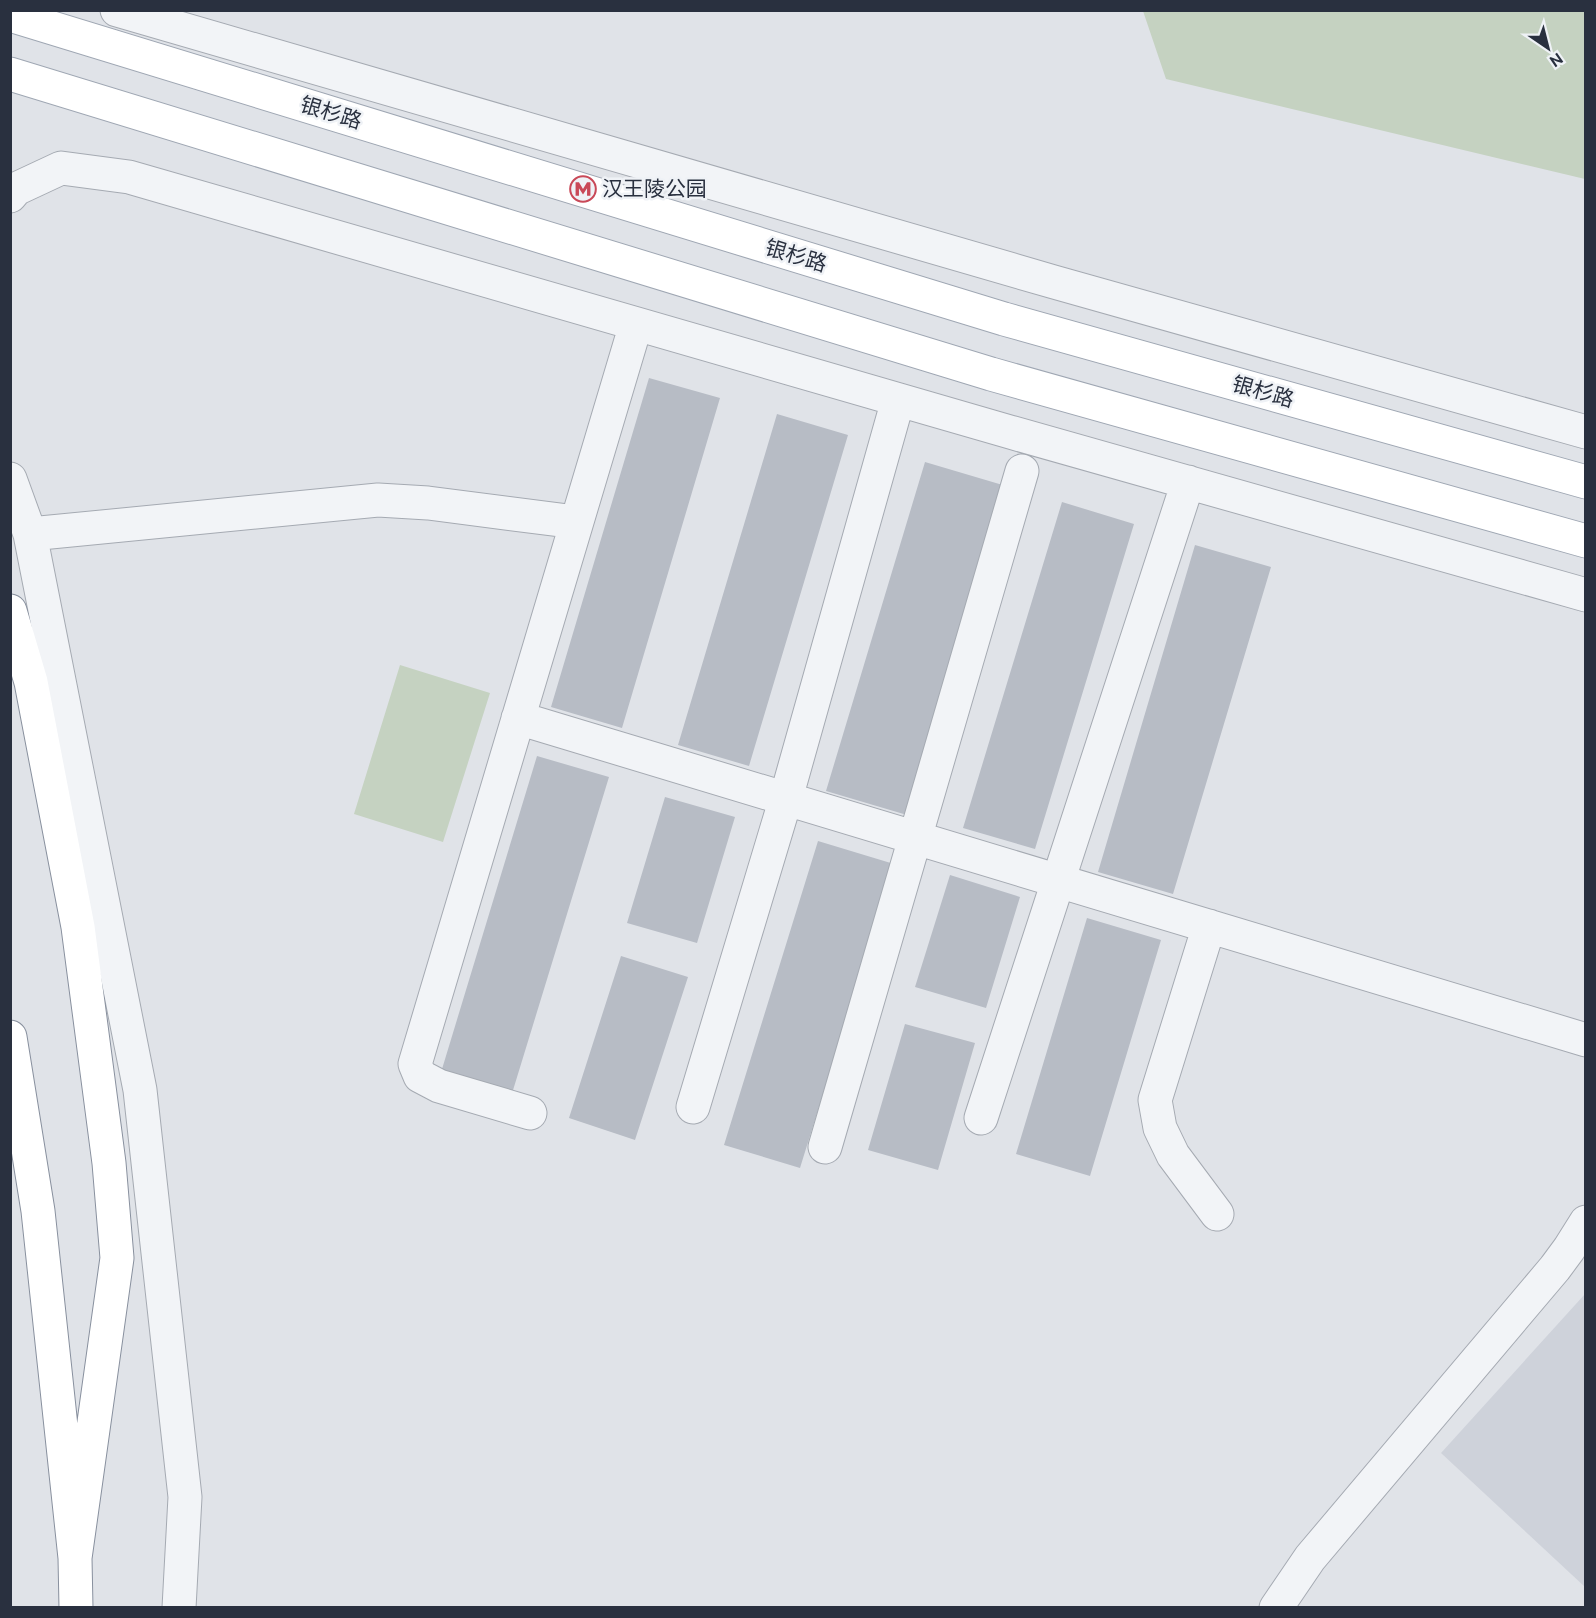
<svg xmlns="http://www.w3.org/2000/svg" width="1596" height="1618" font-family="Ubuntu,'Noto Sans SC',sans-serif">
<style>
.built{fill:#ced2da}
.green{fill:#c5d2c1}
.building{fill:#b7bcc5}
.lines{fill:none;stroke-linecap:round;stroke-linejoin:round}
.minor-casing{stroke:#a5aab2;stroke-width:35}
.major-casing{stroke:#9fa7b3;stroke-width:35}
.highway-casing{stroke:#88909e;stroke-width:35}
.minor{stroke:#f2f4f7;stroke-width:33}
.major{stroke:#fff;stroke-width:33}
.highway{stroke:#fff;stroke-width:33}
.labels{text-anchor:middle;stroke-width:5;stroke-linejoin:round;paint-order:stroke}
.street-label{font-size:21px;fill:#29303f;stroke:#eff2f6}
.poi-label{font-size:21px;fill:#29303f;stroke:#eff2f6;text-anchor:start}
</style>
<rect width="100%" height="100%" fill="#e0e3e8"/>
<!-- built -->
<path class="built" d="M1585,1294V1587L1441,1453Z"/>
<!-- green -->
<path class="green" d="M1143,11H1585V179L1166,79Z
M400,665L490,693L443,842L354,814Z"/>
<!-- building -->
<path class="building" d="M649,378L720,398L622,728L551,707Z
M777,414L848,435L749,766L678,745Z
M925,462L1006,486L907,815L826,791Z
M1062,502L1134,524L1035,849L963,828Z
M1195,545L1271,567L1173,894L1098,872Z
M537,756L609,777L510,1100L439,1079Z
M665,797L735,817L697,943L627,923Z
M818,841L894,864L800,1168L724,1145Z
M950,875L1020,897L986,1008L915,987Z
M1087,918L1161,940L1090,1176L1016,1154Z
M621,956L688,977L635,1140L569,1118Z
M905,1024L975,1043L938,1170L868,1150Z"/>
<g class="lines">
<!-- minor casing -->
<g class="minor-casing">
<path id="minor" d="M117,10L1054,282L1586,432
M10,196L16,189L61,168L129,177L1010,432L1586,595
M10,479L30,534L140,1090L185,1497L179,1608
M30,534L378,500L428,503L576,522
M518,718L1586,1040
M1209,926L1155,1100L1160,1128L1173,1155L1217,1214
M693,1107L786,798L898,400
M530,1113L439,1086L420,1076L415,1064L636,324
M981,1118L1188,482
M825,1147L1022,471
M1276,1608L1310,1558L1555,1268L1569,1249L1586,1222"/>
</g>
<!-- major casing -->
<g class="major-casing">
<path id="major" d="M10,15L1004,319L1586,482
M10,74L991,374L1586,541"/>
</g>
<!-- highway casing -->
<g class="highway-casing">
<path id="highway" d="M10,611L31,682L78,927L109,1163L117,1258L75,1558
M10,1037L38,1211L75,1558L76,1608"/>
</g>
<!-- minor -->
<use href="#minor" class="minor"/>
<!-- major -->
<use href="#major" class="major"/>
<!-- highway -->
<use href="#highway" class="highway"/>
</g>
<!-- icons -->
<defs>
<g id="metro-ring" transform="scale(1.35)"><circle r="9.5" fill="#eff2f6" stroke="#c94958" stroke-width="1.5"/><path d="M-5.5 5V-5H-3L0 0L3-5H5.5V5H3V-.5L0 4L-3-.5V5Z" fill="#c94958"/></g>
</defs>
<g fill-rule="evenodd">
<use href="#metro-ring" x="583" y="189"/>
</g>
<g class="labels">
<!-- street labels -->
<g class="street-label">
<text transform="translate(331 113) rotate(17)" y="7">银杉路</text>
<text transform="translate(796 256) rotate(17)" y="7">银杉路</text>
<text transform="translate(1263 392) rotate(16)" y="7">银杉路</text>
</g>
<!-- poi labels -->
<g class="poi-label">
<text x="602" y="196">汉王陵公园</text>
</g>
</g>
<!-- border -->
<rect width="1596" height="1618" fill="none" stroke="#29303f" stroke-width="24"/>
<!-- north arrow -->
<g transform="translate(1548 48) rotate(145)" stroke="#eff2f6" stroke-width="4.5" paint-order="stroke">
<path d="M0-4.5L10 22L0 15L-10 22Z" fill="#29303f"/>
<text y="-9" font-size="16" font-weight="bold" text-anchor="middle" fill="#29303f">N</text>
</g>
</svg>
